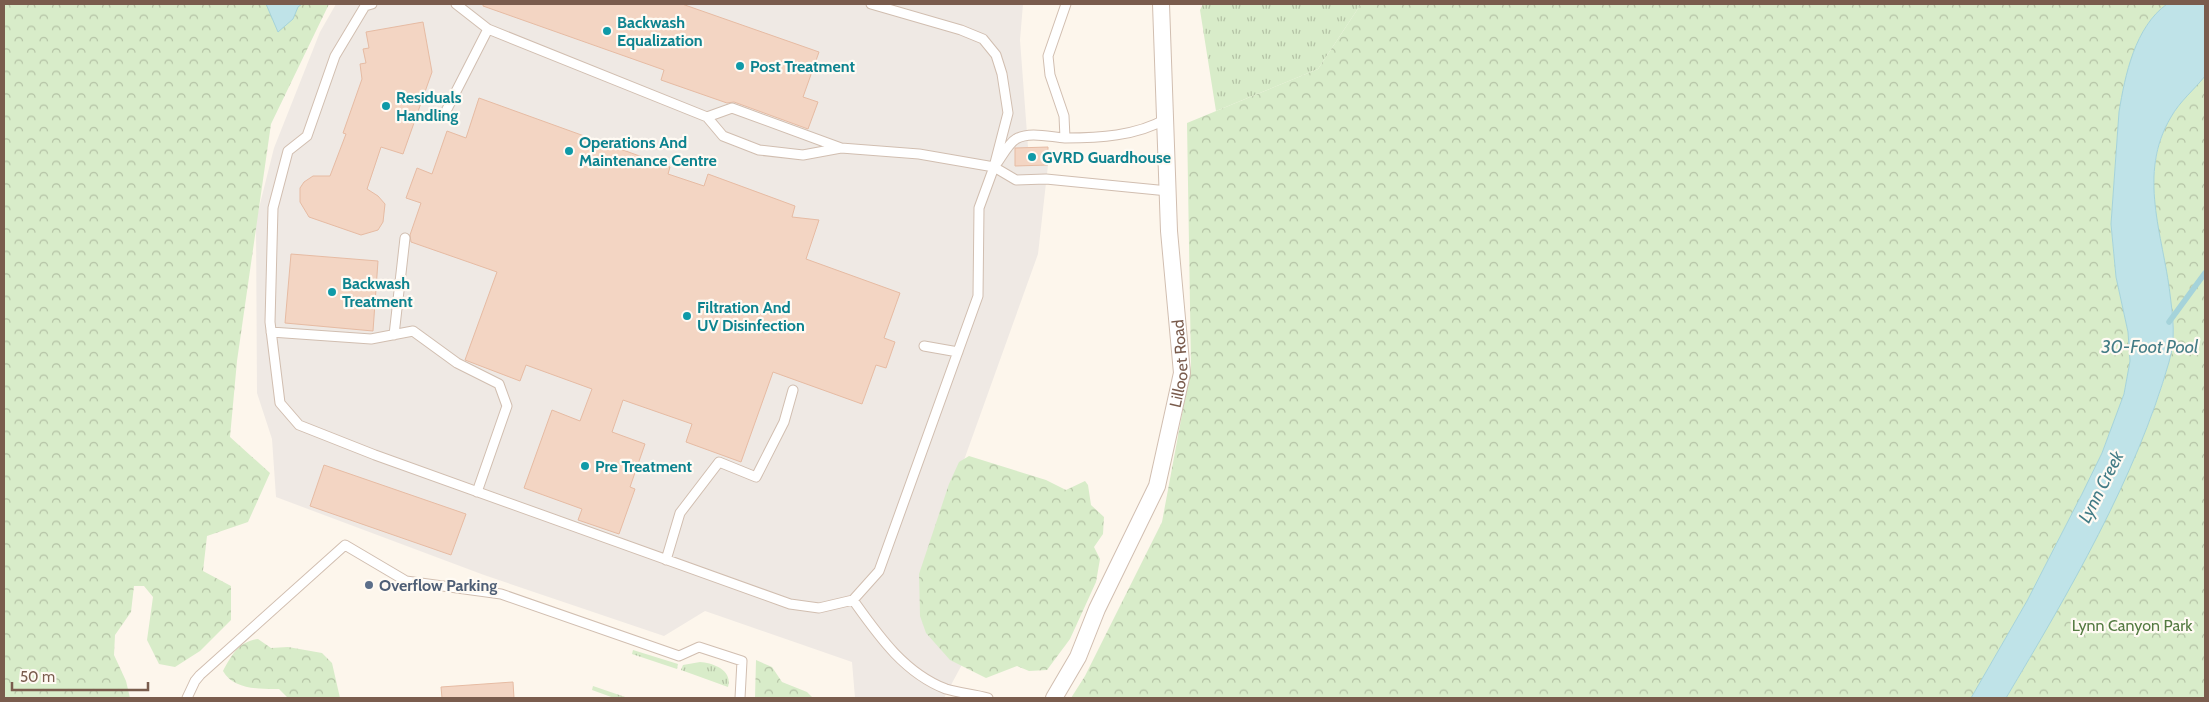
<svg xmlns="http://www.w3.org/2000/svg" width="2209" height="702" font-family="Cabin,sans-serif">
<style>
.industrial{fill:#efe9e4}
.grass{fill:url(#grass-tufts)}
.forest{fill:url(#forest-crowns)}
.water{fill:#bfe3e8;stroke:#a5d3da}
.lines{fill:none;stroke-linecap:round;stroke-linejoin:round}
.stream{stroke:#a5d3da;stroke-width:5.5}
.building{fill:#f3d5c3;stroke:#e6bba3}
.lane-casing{stroke:#d1beb0;stroke-width:11}
.street-casing{stroke:#d1beb0;stroke-width:18}
.lane{stroke:#fff;stroke-width:9}
.street{stroke:#fff;stroke-width:16}
.culture-dot{fill:#0f9aa8;stroke:#fffaf3;stroke-width:2}
.service-dot{fill:#5c6f8a;stroke:#fffaf3;stroke-width:2}
.labels{text-anchor:middle;stroke-width:4.5;stroke-linejoin:round;paint-order:stroke}
.culture-label{font-size:16px;font-weight:bold;fill:#0d838f;stroke:#fffaf3;text-anchor:start}
.street-label{font-size:16px;fill:#7a5c4d;stroke:#fffaf3}
.service-label{font-size:16px;font-weight:bold;fill:#4e5e75;stroke:#fffaf3;text-anchor:start}
.park-label{font-size:16px;fill:#537a41;stroke:#fffaf3}
.water-label{font-size:18px;font-style:italic;fill:#437c86;stroke:#fffaf3}
</style>
<defs>
<pattern id="grass-tufts" width="24" height="20" patternUnits="userSpaceOnUse" patternTransform="scale(1.25)"><rect width="24" height="20" fill="#d8ecc9"/><path d="M3 7l-1-3M5 7V3M7 7l1-3M15 17l-1-3M17 17v-4M19 17l1-3" fill="none" stroke="#b4c2a5"/></pattern>
<pattern id="forest-crowns" width="20" height="18" patternUnits="userSpaceOnUse" patternTransform="scale(1.25)"><rect width="20" height="18" fill="#d8ecc9"/><path d="M2 6a3 3 0 1 1 6 0M12 15a3 3 0 1 1 6 0" fill="none" stroke="#b4c2a5"/></pattern>
</defs>
<rect width="100%" height="100%" fill="#fdf6ec"/>
<!-- industrial -->
<path class="industrial" d="M336,4H1023L1020,40L1028,147H1048V165L1038,254L959,474L966,657L944,698H855L852,662L705,611L664,636L484,575L276,497L272,439L257,393L256,220L274,148L320,32Z"/>
<!-- grass -->
<path class="grass" d="M1203,4H1361L1318,69L1216,111L1200,10Z
M633,650L678,664L677,669L632,654Z
M700,662C713,663 733,670 728,687L681,670L683,665Z
M593,686L628,698H614L592,690Z"/>
<!-- forest -->
<path class="forest" d="M4,4H329L271,124L237,361L230,437L270,473L248,522L207,536L203,571L231,586V620L200,651L175,667L159,664L147,640L153,597L144,586H134L131,612L115,635L114,655L126,681L130,698H4Z
M1361,4H2167C2136,26 2125,76 2119,112L2111,224L2116,277L2128,332L2130,361L2124,394L2102,453L2082,494L2027,601L1971,698H1071L1085,676L1162,522L1191,366L1187,123L1318,69Z
M2205,76V698H2006C2032,656 2055,613 2078,569C2114,503 2149,435 2169,362C2177,336 2173,313 2168,287C2159,231 2140,169 2171,117C2180,102 2193,89 2205,76Z
M969,456L1046,480L1066,490L1085,481L1088,485L1091,505L1104,517L1103,534L1094,547L1100,559L1096,582L1070,639L1047,670L1029,671L1017,666L986,678L950,660L926,633L920,616L919,574L949,484L959,462Z
M258,639L271,648L288,647L322,653L332,663L340,698H288L279,689C261,689 233,690 223,671C232,655 238,642 258,639Z
M756,660L772,667L782,682L807,692L813,698H755Z"/>
<!-- water -->
<path class="water" d="M266,4H302L298,7L293,19L278,32Z
M2167,4H2205V76C2194,90 2180,101 2171,117C2137,174 2163,235 2170,294C2173,319 2176,337 2169,362C2136,478 2068,594 2006,698H1971L2027,601L2082,494L2102,453L2124,394L2130,361L2128,332L2116,277L2111,224L2119,112C2125,75 2135,27 2167,4Z"/>
<g class="lines">
<!-- stream -->
<path class="stream" d="M2169,322L2205,273"/>
</g>
<!-- building -->
<path class="building" d="M483,4H682L819,52L803,97L818,102L808,129L734,102L727,103L661,80L664,70L483,6Z
M423,22L432,72L403,154L381,147L367,189L378,196L385,204L383,222L378,230L361,235L309,217L300,202V188L304,182L313,176H330L346,134L343,133L362,79L360,64L366,63L363,49L369,48L366,32Z
M479,98L670,167L668,174L704,186L708,174L795,206L792,217L819,220L806,259L900,293L884,338L895,342L886,368L876,365L862,404L773,372L741,462L686,442L692,424L623,400L612,432L645,444L630,487L635,489L619,534L578,520L582,509L524,488L552,410L580,421L592,389L526,365L520,381L465,360L497,272L411,242L410,235L421,203L406,198L417,168L432,174L447,131L466,138Z
M1048,147V165L1015,166V148Z
M291,254L378,261L373,331L285,323Z
M324,465L466,514L451,555L310,506Z
M513,682L514,698H442L441,687Z"/>
<g class="lines">
<!-- lane casing -->
<g class="lane-casing">
<path id="lane" d="M372,4L365,6L335,56L307,136L288,151L273,208L270,322L280,403L299,425L375,455L790,604L819,608L853,600L879,571L978,296L979,208L994,167L1008,113L1002,74L996,55L983,39L961,30L871,4
M456,4L488,29L707,117L723,136L759,150L803,155L841,148L919,154L994,167L1016,180L1046,179L1168,191
M445,113L488,29
M707,117L732,108L841,148
M1065,138L1064,116L1050,75L1048,56L1066,4
M997,163C1002,156 1009,143 1016,139C1029,131 1050,137 1065,138C1099,138 1136,136 1166,119
M271,332L371,339L413,331L457,363L499,384L507,406L477,492
M394,335L405,238
M924,346L958,352
M666,560L680,513L719,462L756,477L784,422L793,390
M853,600C878,635 904,673 946,689C959,693 974,694 988,698
M187,698L195,681L200,675L345,545L406,581L501,594L679,656L699,647L742,661L740,698"/>
</g>
<!-- street casing -->
<g class="street-casing">
<g id="street">
<path id="s1" d="M1054,698L1078,657L1097,609L1157,486L1182,373L1169,231L1161,4"/>
</g>
</g>
<!-- lane -->
<use href="#lane" class="lane"/>
<!-- street -->
<use href="#street" class="street"/>
</g>
<!-- markers -->
<g class="culture-dot">
<circle cx="607" cy="31" r="5"/>
<circle cx="740" cy="66" r="5"/>
<circle cx="386" cy="106" r="5"/>
<circle cx="569" cy="151" r="5"/>
<circle cx="1032" cy="157" r="5"/>
<circle cx="332" cy="292" r="5"/>
<circle cx="687" cy="316" r="5"/>
<circle cx="585" cy="466" r="5"/>
</g>
<circle class="service-dot" cx="369" cy="585" r="5"/>
<g class="labels">
<!-- culture labels -->
<g class="culture-label">
<text x="617" y="28">Backwash<tspan x="617" dy="18">Equalization</tspan></text>
<text x="750" y="72">Post Treatment</text>
<text x="396" y="103">Residuals<tspan x="396" dy="18">Handling</tspan></text>
<text x="579" y="148">Operations And<tspan x="579" dy="18">Maintenance Centre</tspan></text>
<text x="1042" y="163">GVRD Guardhouse</text>
<text x="342" y="289">Backwash<tspan x="342" dy="18">Treatment</tspan></text>
<text x="697" y="313">Filtration And<tspan x="697" dy="18">UV Disinfection</tspan></text>
<text x="595" y="472">Pre Treatment</text>
</g>
<!-- street labels -->
<g class="street-label">
<text dy="6" stroke="none"><textPath href="#s1" startOffset="361">Lillooet Road</textPath></text>
</g>
<!-- service labels -->
<g class="service-label">
<text x="379" y="591">Overflow Parking</text>
</g>
<!-- park labels -->
<g class="park-label">
<text x="2132" y="631">Lynn Canyon Park</text>
</g>
<!-- water labels -->
<g class="water-label">
<text x="2150" y="353">30-Foot Pool</text>
<text transform="translate(2101 487) rotate(-63)" y="6">Lynn Creek</text>
</g>
</g>
<!-- border -->
<rect width="2209" height="702" fill="none" stroke="#7a5c4d" stroke-width="10"/>
<!-- scale -->
<path d="M12 682v8h136v-8" fill="none" stroke="#7a5c4d" stroke-width="2.5"/>
<text x="20" y="682" font-size="15" fill="#7a5c4d" stroke="#fffaf3" stroke-width="4" paint-order="stroke">50 m</text>
</svg>
